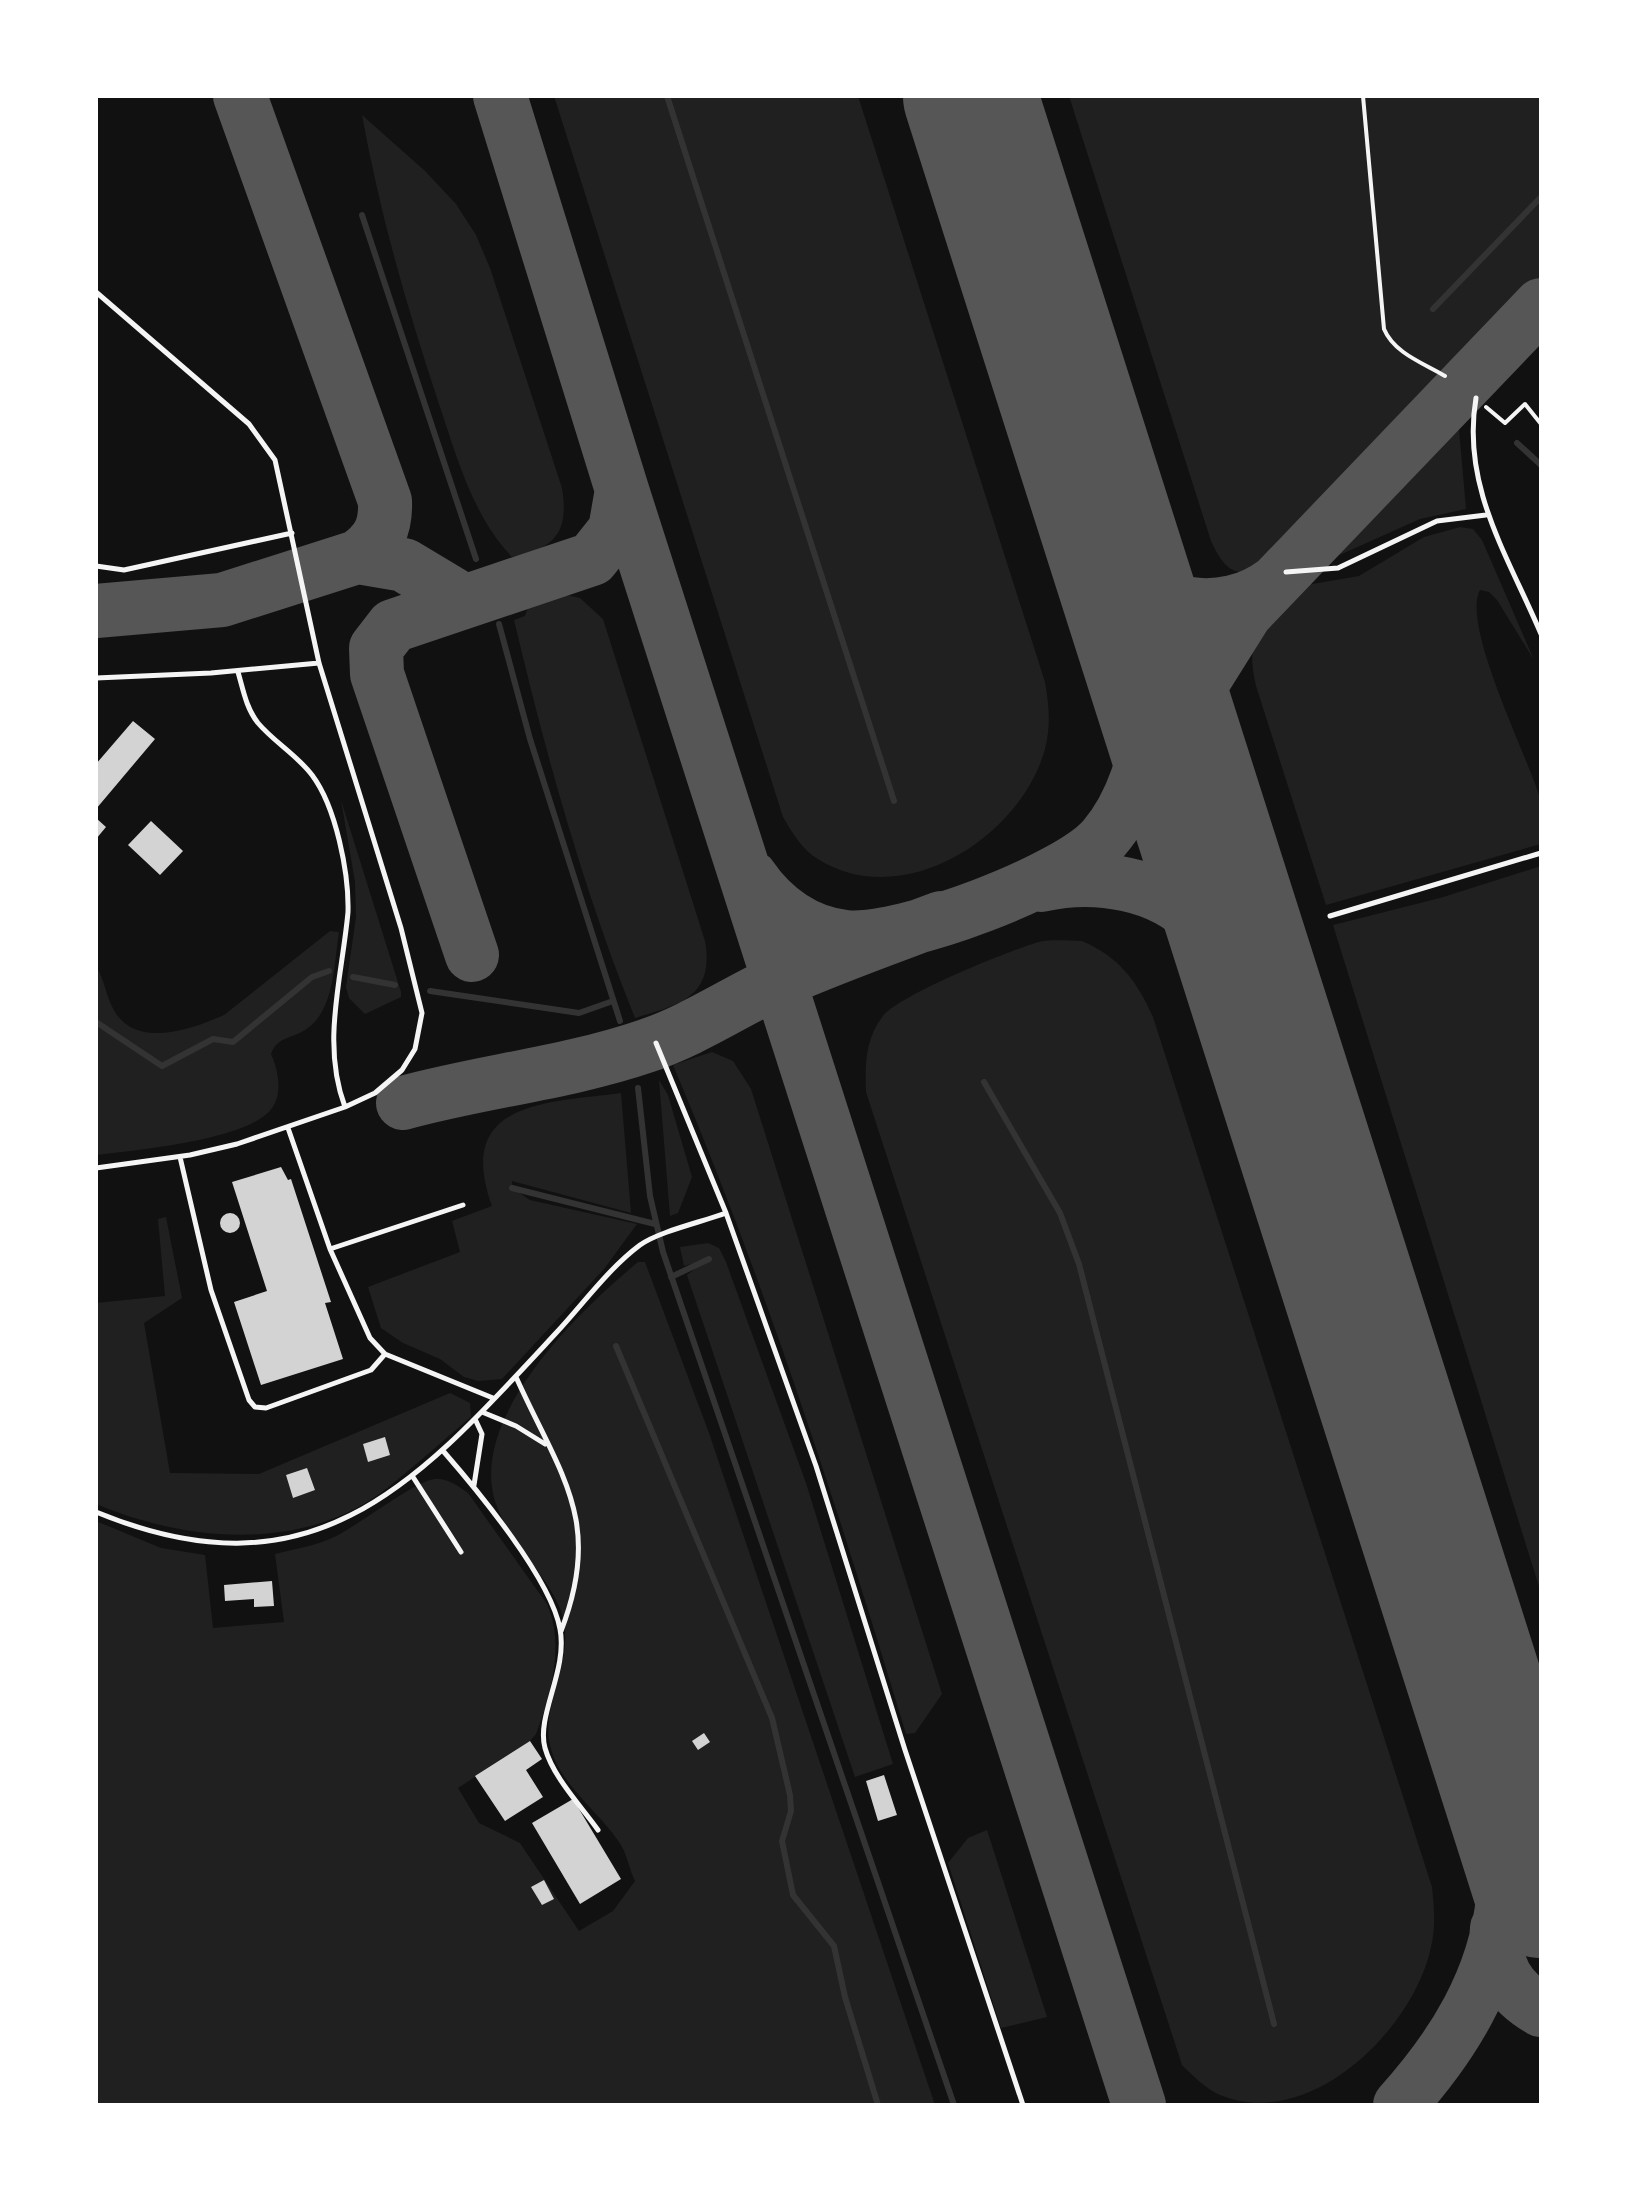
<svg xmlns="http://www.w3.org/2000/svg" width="1637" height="2201" font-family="'Noto Serif',serif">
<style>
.green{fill:#202020}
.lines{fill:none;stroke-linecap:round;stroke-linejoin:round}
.stream{stroke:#333;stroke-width:6}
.taxiway{stroke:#565656;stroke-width:54}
.runway{stroke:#565656;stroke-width:134}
.building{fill:#d3d3d3}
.path{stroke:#f5f5f5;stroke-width:4}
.service{stroke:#f5f5f5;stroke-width:5}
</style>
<rect width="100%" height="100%" fill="#111"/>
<!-- green -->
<path class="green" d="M554,96H858L1045,682C1049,705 1051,726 1045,749C1021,837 903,913 818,859C802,850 792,832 783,817Z
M1069,96H1541V279L1265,566C1234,579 1225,570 1211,541Z
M362,115L425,171L456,204L476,235L490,268L562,488C569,532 556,548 512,557C472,515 457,457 439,404C407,308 380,214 362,115Z
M1458,418L1466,509L1420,519L1315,566Z
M1460,527L1473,529L1482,540L1534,660L1497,600L1489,592L1480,590C1461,624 1526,753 1539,795C1544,809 1541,829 1541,844L1326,905L1256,686C1244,634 1261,623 1295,587L1359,576L1424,537Z
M558,593L580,598L603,619L705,941C715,997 679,1005 635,1018C583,889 546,755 514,620L525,616L529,604Z
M341,800L401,992V997L365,1014L349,998L346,987L356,917L355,882Z
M1541,866V1593L1333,925L1440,898Z
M330,931L339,932C334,962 335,1012 305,1030C291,1039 278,1036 271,1054C278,1069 283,1093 272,1108C250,1140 135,1150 96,1155V966C105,980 106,998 115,1012C138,1049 192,1029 224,1015Z
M1082,941C1119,957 1137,981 1153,1017L1432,1887C1434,1907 1436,1927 1431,1947C1414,2029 1310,2132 1220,2095C1205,2088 1193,2076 1182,2065L866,1092C865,1065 865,1039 883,1016C899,995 1010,950 1039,942C1052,939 1068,941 1082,941Z
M712,1052L733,1061L751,1089L942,1694L915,1733L906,1734C838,1508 765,1282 673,1065Z
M659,1080L668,1095L692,1177L678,1213L670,1216Z
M621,1093L631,1213L512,1181V1188L530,1200L637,1224L604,1269L502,1379L478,1381L464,1377L440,1359L403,1343L381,1328L368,1287L460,1252L452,1221L492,1206C454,1101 546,1103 621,1093Z
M166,1217L182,1298L144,1323L170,1473L259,1474L450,1393L470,1403L471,1417C441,1442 412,1469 382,1492C299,1553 184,1541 96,1504V1303L165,1296L158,1219Z
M708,1243L719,1248L726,1262L806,1483L893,1764L855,1777L687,1275L706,1260L684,1266L680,1247Z
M638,1262H645L709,1433L935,2105H96V1521L161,1548L205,1555L213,1628L284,1622L275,1554C294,1549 316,1546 334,1537C358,1526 416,1480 435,1479C448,1478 458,1486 468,1493L547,1604C565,1645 551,1693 536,1734L530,1741L458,1788L479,1823L520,1843L579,1931L613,1911L635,1881C629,1869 627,1853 619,1842C599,1812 560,1784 551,1749C538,1705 578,1660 561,1611C546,1572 508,1542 495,1501C469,1416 580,1310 638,1262Z
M987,1830L1047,2017L1001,2028L948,1863L968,1838Z"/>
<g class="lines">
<!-- stream -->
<path class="stream" d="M667,96L894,801
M362,215L476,559
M1433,309L1541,197
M1517,443L1541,465
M499,624L530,739L620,1021
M353,977L395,985
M430,991L579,1013L613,1001
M96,1022L162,1066L213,1039L233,1042L312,977L329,971
M984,1082L1060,1213L1079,1264L1274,2024
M638,1088L650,1196L663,1252L954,2105
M512,1188L655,1224
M671,1277L709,1259
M616,1346L772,1718L790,1795L791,1811L782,1841L793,1895L834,1946L845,1997L878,2105"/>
<!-- taxiway -->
<path class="taxiway" d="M240,96L385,501C386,527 379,542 357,557
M500,96L622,490L1139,2105
M1116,554C1146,611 1225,620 1274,583
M96,611L222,600L357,557L404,565L464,601
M1184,771V725L1194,696L1246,613L1541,305
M751,877C773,909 806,933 846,937C901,943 1068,880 1104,838C1140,796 1147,742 1159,690
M1041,885C1094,873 1162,882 1201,925C1225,952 1243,987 1263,1017
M472,955L377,674L376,648L393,626L592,559L615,530L622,490
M403,1103C483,1081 567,1073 646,1046C694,1030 736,1001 782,980C834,957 888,938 941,918
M1497,1928C1493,1966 1508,1991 1541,2010
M1400,2105C1453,2046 1495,1979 1503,1899C1507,1855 1502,1812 1502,1769"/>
<!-- runway -->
<path class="runway" d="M970,96L1541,1891"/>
</g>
<!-- building -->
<path class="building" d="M133,721L155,739L96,809V764Z
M96,818L106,827L96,839Z
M151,821L183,851L160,875L128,845Z
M281,1167L288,1180L291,1179L331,1302L325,1303L343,1359L261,1385L234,1302L267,1291L232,1182Z
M220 1223a10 10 0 1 1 20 0a10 10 0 1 1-20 0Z
M385,1437L390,1455L368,1462L363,1444Z
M307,1468L315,1490L293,1498L286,1475Z
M272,1581L274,1606L254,1607V1599L225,1601L224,1585Z
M704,1733L710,1742L698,1750L692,1741Z
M530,1741L542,1759L526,1770L543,1797L505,1821L475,1776Z
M884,1775L897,1815L878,1821L866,1781Z
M573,1799L621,1879L580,1904L532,1823Z
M544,1880L554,1899L542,1905L531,1887Z"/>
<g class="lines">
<!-- path -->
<path class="path" d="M1363,96L1384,329C1394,353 1423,363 1445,376
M1486,407L1505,423L1525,404L1541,424"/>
<!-- service -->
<path class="service" d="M96,292L249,424L275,460L319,663L401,928L422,1013L415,1049L402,1070L375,1093L345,1107L237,1144L190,1155L96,1168
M1476,398C1461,486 1508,556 1541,634
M96,566L124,570L292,533
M1286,572L1338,568L1437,521L1486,515
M238,672C243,689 246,708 258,723C274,742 297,755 312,775C336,807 349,873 348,912C342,978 321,1043 345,1107
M96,678L211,673L319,663
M1330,916L1541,853
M656,1043L726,1213L816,1466L905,1750L1023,2105
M288,1128L330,1249L370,1338L385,1354L493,1398
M180,1157L211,1290L249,1400L255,1407L266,1408L371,1370L385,1354
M330,1249L463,1205
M516,1377C560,1475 604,1521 561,1631
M482,1412L516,1426L545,1444
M444,1452C478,1491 551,1579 560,1629C568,1670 536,1716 545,1748C553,1777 581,1806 598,1830
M413,1477L461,1552
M474,1485L482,1434L475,1419
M96,1512C315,1602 417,1483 556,1333C583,1304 609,1268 640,1245C660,1231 702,1222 726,1213"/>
</g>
<!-- border -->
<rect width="1637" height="2201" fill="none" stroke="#ffffff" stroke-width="196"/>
</svg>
